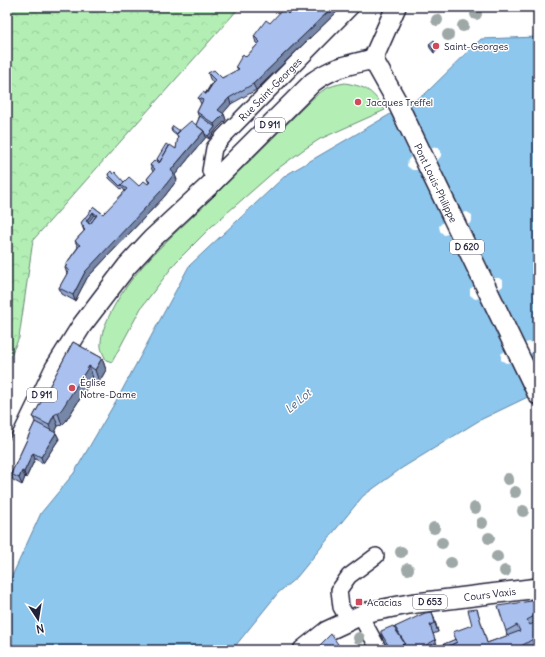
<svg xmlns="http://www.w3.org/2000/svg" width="545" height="657" font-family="Delius,sans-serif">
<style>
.forest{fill:url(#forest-crowns);stroke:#6a8878}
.garden{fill:#b3efb4;stroke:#6a8878}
.water{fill:#8dc7ed;stroke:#6285a6}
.pier{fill:#fff}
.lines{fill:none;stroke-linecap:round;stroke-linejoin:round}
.minor-casing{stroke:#22223b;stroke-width:18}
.major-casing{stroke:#22223b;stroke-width:22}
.minor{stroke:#fff;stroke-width:15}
.major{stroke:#fff;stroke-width:19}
.tree{fill:#9ea8a7}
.wall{fill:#92a6ce;stroke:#22223b}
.shaded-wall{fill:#7787a7;stroke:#22223b}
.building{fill:#aac1ef;stroke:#22223b;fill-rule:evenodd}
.poi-dot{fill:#d1495b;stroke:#fff;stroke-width:1.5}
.labels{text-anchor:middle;stroke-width:3;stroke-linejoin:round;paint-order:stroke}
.shield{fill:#fff;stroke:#646476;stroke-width:1}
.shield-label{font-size:9px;font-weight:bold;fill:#22223b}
.poi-label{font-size:10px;fill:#22223b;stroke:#fff;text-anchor:start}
.street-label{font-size:10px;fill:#22223b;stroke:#fff}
.water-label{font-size:11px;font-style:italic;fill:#475c79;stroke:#fff}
</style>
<defs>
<pattern id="forest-crowns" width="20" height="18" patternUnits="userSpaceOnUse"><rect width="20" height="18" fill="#b3efb4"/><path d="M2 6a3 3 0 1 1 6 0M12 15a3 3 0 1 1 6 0" fill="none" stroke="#9acd9c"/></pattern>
</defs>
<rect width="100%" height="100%" fill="#fff"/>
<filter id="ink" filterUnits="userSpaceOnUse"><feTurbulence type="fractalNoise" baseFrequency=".025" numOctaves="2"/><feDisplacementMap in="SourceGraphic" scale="8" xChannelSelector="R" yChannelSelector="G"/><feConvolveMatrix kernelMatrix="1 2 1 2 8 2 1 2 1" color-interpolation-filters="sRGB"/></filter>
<g filter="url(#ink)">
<!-- forest -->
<path class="forest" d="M7,7H240L33,240L19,338L7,363Z"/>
<!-- garden -->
<path class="garden" d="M345,83C368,87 372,91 385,110L338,131L320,139L303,150L276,170L212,226L176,262L141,308L112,362L106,360C104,355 100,349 101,343C101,333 106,323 110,314C134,265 178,232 216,194C247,164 278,133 309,102C322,90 327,86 345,83Z"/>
<!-- water -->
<path class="water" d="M538,37V392L480,420L402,468L363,496L297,577L278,593L232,650H7V587L41,513L74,473L120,394L189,266L286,175L425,94L481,39Z"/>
<!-- pier -->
<path class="pier" d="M408,102L431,148L437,147L441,151V156L437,161L462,213L467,212L472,215V221L468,225L494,278H499L503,281V286L499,289L525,343L530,342L535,345L534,351L530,354L538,370V395L529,399L511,362L506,363L501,360V354L505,351L480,298L475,299L470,295V289L474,286L448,234L444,235L440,231L439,226L443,222L418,170H412L407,166L408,160L411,157L390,112Z"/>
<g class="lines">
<!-- minor casing -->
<g class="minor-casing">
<g id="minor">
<path id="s1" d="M215,180L210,171L214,148L224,136L351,7"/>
<path d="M360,615L379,650"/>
<path d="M349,621L341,607L339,590L349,576L376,556"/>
<path d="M532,650L538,647"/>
</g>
</g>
<!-- major casing -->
<g class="major-casing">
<g id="major">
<path id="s2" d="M373,59L396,100L538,395"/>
<path d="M373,59L396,7"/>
<path d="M7,467L55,368L82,325L127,266L152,239L212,183L313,82C334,67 348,65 373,59"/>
<path id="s3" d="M303,650L327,631L368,612L409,604L538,588"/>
</g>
</g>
<!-- minor -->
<use href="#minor" class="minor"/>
<!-- major -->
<use href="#major" class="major"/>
</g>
<!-- trees -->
<g class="tree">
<circle cx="476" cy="14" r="6"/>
<circle cx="437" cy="20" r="6"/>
<circle cx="463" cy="26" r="6"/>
<circle cx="448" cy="35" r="6"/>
<circle cx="508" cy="479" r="6"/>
<circle cx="515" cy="492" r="6"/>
<circle cx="475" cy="508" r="6"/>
<circle cx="523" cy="511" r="6"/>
<circle cx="482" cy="523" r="6"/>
<circle cx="434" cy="528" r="6"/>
<circle cx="489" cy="538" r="6"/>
<circle cx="442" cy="543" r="6"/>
<circle cx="401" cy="552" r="6"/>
<circle cx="497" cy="557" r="6"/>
<circle cx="451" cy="563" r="6"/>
<circle cx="408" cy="569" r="6"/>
<circle cx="505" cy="571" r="6"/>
<circle cx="359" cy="638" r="6"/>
</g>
<!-- wall -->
<path class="wall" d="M292,7H342L256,90L231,104L223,113L224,114L226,120L216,130L209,139L206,137L175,175L177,180L164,197L87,278L75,301L62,294L59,288L67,274L65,268L66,266V264L78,247L75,241L84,231L81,223L94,207L103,214L125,192L123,188L121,189L109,178L108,174H113L124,182L139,186L148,184L149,183L147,179L153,172L150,165L158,162L157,159L169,146L176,149L178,139L177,136L172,132L171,129L180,131L196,125L199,118L197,112L201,104L198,98L205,94L213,83L210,79L208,73L222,78L238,70L236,66L246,57L258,44L256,43L254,36L270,23L288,14L293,8Z
M429,44L438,46L439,49L434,53L430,48Z
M73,342L102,358L106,370L99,382L93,378L66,421L62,425L58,426L55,432L56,433L59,439L43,463L35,459L26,478L25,477L22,485L13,480L11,474L35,422L33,417Z
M538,600V643L532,647L534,649L538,650H389L383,640L381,633L432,612L438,632L433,634L438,647L456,639L472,625L477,609L487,643L507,636L506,631Z"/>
<!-- shaded-wall -->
<path class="shaded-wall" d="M333,7H342L256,90L253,84Z
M438,46L439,49L434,53L433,49Z
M229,98L231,104L221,116L218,110Z
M224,114L226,120L216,130L209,139L208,136L215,127L214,124Z
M204,131L206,137L175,175L177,180L164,197L87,278L75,301L73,295L85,272Z
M93,212L95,218L87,224L86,221Z
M102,358L106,370L99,382L95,370Z
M89,366L93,378L66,421L62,425L58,413Z
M54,415L58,426L53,437L49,425Z
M56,433L59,439L43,463L41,457Z
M33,453L35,459L26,478L24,472Z
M22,471L25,477L22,485L19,478Z
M432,612L435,621L438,632L435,623Z"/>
<!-- building -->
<path class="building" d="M294,7H333L253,84L229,98L218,110L224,114L214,124L197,112L203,100L198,98L203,92L206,94L214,82L216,81L208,73L214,70L222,78L239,69L236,66L243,54L246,57L260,42L254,36L266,20L270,23L283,9L288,14Z
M434,40L438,46L433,49L429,44Z
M211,84H212L206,94H205Z
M200,116L215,127L208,136L205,134L204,131L196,125Z
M191,121L204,131L171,170L174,174L161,191L85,272L73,295L59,288L69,270L65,268L67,265L66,264L80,245L75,241L85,230L83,228L84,226L81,223L91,210L94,207L103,214L127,189L121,185L129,177L139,186L144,181L148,184L150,182L147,179L155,169L150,165L155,160L159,163L170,145L176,149L178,136L176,134ZM93,212L97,215L90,224L86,221Z
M173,126L180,131L177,134L171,129Z
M166,144L169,146L160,162L157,159Z
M111,171L113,174L115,172L124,182L120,186L108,174Z
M94,215L96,216L90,224L88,223Z
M73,342L102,358L95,370L89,366L62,409L58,413L54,415L49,425L33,417Z
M35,422L56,433L41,457L33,453L24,472L22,471L19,478L11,474Z
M538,600V614L527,620L530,625L538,621V636L518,648L512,650H443V649L457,642L453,632L472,625L468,610L477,609L487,643L520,631L517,625L506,631L498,606Z
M432,612L435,623L430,625L435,640L418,650H394L405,643L395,627L425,613Z
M538,618V621L536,622L535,620Z
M393,626L405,644L394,650H391L381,633V631Z
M331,634L342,650H315Z
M456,639L457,642L443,649V650H438L437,647Z
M436,643L438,650H424Z
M532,646L534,650H525Z
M538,647V650H534V649Z"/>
</g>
<!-- markers -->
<g class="poi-dot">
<circle cx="436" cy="46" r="4"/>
<circle cx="358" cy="102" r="4"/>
<circle cx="72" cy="388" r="4"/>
<rect x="355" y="598" width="8" height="8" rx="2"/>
</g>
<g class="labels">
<!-- shield labels -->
<g class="shield">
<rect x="255" y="118" width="30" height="14" rx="3"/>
<rect x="450" y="240" width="34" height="14" rx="3"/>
<rect x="27" y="388" width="30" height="14" rx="3"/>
<rect x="413" y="595" width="34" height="14" rx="3"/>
</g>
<g class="shield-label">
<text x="270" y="128">D 911</text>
<text x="467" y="250">D 620</text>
<text x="42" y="398">D 911</text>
<text x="430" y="605">D 653</text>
</g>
<!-- poi labels -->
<g class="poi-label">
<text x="444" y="50">Saint-Georges</text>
<text x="366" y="106">Jacques Treffel</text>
<text x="80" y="386">Église<tspan x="80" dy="12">Notre-Dame</tspan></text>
<text x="367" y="606">Acacias</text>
</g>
<!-- street labels -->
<g class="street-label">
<text dy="4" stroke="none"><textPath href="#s1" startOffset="115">Rue Saint-Georges</textPath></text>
<text dy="4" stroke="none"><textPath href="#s2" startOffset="139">Pont Louis-Philippe</textPath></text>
<text dy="4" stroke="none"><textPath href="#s3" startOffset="199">Cours Vaxis</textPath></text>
</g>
<!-- water labels -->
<g class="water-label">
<text transform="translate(298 401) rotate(-41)" y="4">Le Lot</text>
</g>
</g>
<!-- margin -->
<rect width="545" height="657" fill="none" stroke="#fff" stroke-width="24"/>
<rect x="12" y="12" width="521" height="633" fill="none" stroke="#22223b" stroke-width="1.5" filter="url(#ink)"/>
<!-- north arrow -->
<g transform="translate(38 619) rotate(168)" stroke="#ffffff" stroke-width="3" paint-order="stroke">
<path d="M0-3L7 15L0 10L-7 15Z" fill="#22223b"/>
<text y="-6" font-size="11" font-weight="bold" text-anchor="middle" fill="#22223b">N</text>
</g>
</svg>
